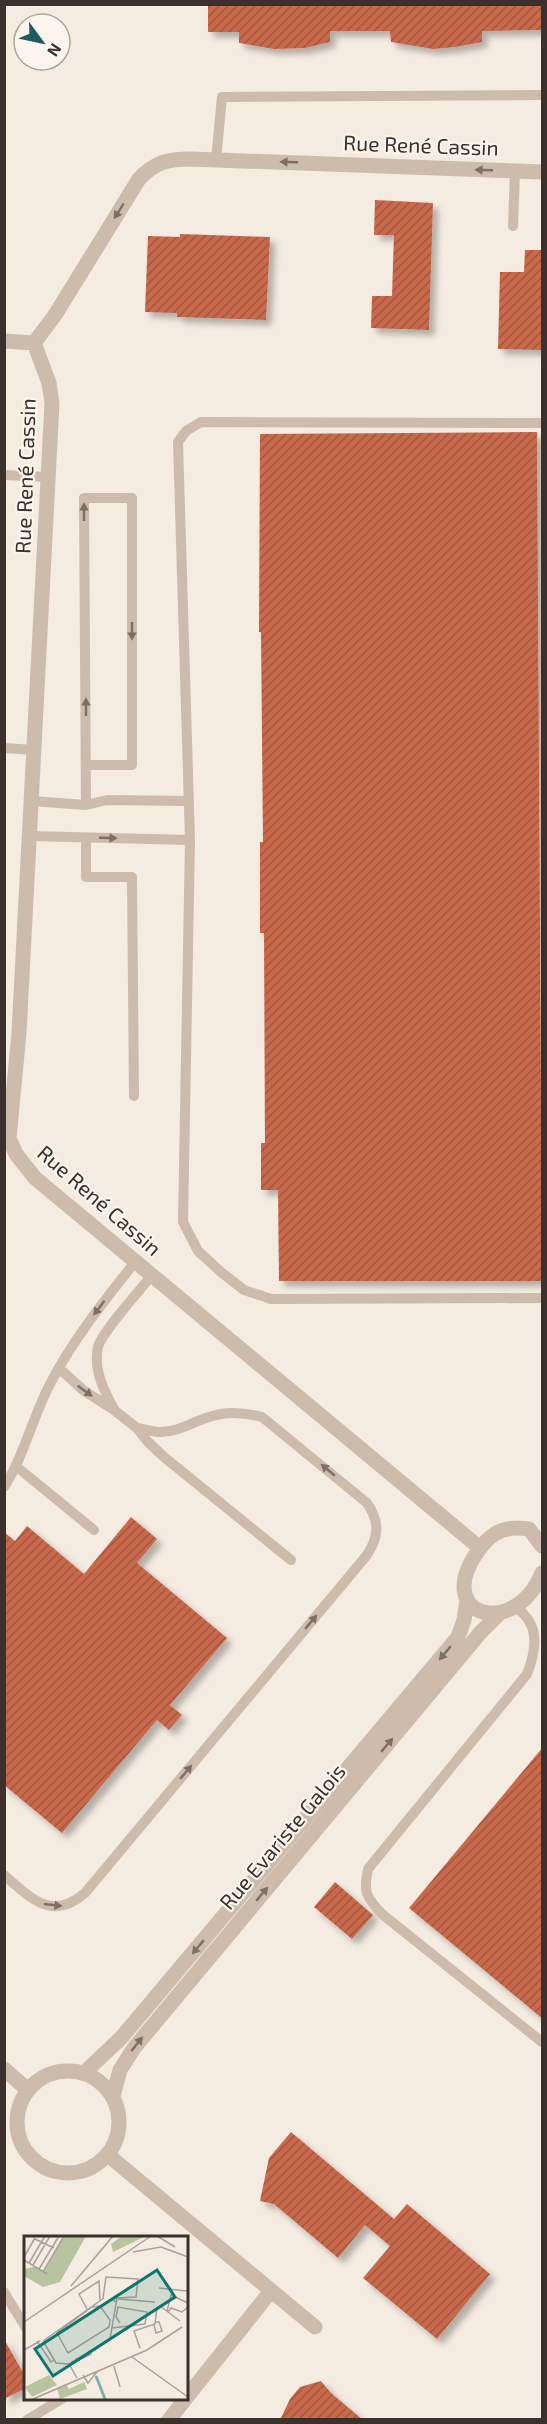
<svg xmlns="http://www.w3.org/2000/svg" width="547" height="2424" font-family="'Exo 2',sans-serif">
<style>
.building{fill:url(#building-hatch);filter:url(#shadow)}
.lines{fill:none;stroke-linecap:round;stroke-linejoin:round}
.lane{stroke:#cdbbac;stroke-width:10}
.street{stroke:#cdbbac;stroke-width:15}
.oneway{fill:#7d6f65}
.labels{text-anchor:middle;stroke-width:4.5;stroke-linejoin:round;paint-order:stroke}
.street-label{font-size:21px;fill:#3b302b;stroke:#fbf5ee}
.inset-river{fill:none;stroke:#7fb0b2;stroke-width:3}
.inset-road{fill:none;stroke:#aaa098;stroke-width:1.5}
.view{fill:#0f766e;fill-opacity:0.15;stroke:#0f766e;stroke-width:3}
.inset-edge{fill:none;stroke:#3b302b;stroke-width:3}
</style>
<defs>
<pattern id="building-hatch" width="6" height="6" patternUnits="userSpaceOnUse" patternTransform="scale(1.5)"><rect width="6" height="6" fill="#c8694b"/><path d="M-1 1l2-2M0 6l6-6M5 7l2-2" fill="none" stroke="#a4573f"/></pattern>
<filter id="shadow"><feDropShadow dx="5.5" dy="5.5" stdDeviation="3" flood-color="#0004"/></filter>
</defs>
<rect width="100%" height="100%" fill="#f4ebe1"/>
<!-- building -->
<path class="building" d="M208,4H543V30L482,31V42L455,47L433,49L391,42L390,31H330V42L305,48L274,49L239,43V32H208Z
M375,200L433,203L429,330L371,328L372,296H392L394,235H374Z
M180,234L270,237L266,320L177,317V313L145,312L148,236L180,237Z
M525,250H543V350L498,349L500,272H524Z
M537,432L542,1281H279L278,1190H261V1143H265L264,933H260V842H263L261,632H259L260,434Z
M131,1517L157,1539L137,1563L227,1638L170,1705L182,1715L169,1730L157,1720L62,1833L4,1785V1532L15,1541L27,1526L84,1574Z
M543,1747V2019L409,1908Z
M335,1882L373,1915L352,1939L314,1907Z
M291,2132L394,2219L407,2204L490,2274L437,2339L363,2278L390,2246L365,2225L338,2258L274,2204L260,2201L269,2158Z
M4,2339L26,2378V2388L4,2399Z
M321,2381L331,2393L363,2420H280L290,2399L300,2387Z"/>
<g class="lines">
<!-- lane -->
<path class="lane" d="M216,160L222,97L542,95
M513,226L515,171
M542,423L201,422L186,431L178,442L190,840L183,1222L198,1251L221,1272L244,1290L271,1299L542,1298
M4,475L48,477
M4,748L34,750
M31,801L86,805L107,800L189,801
M86,805L84,498H132V765H86
M29,836L190,840
M86,838V877H132L134,1096
M59,1368L83,1390L114,1410L137,1428L147,1441L164,1457L291,1560
M114,1409C104,1391 93,1369 98,1347C101,1333 141,1289 152,1275
M17,1467L94,1530
M4,1487C24,1456 32,1419 49,1386C72,1341 104,1301 135,1262
M515,1606C520,1611 526,1615 529,1621C539,1637 533,1659 527,1674L368,1869C363,1892 366,1897 382,1914L542,2042
M4,1875C31,1898 52,1922 85,1893L367,1555C379,1536 380,1522 367,1503L262,1417C242,1412 225,1411 206,1418C191,1423 178,1432 161,1432C153,1432 145,1429 137,1428
M4,2292L26,2328
M27,2420L63,2398"/>
<!-- street -->
<path class="street" d="M4,341L34,343L49,383L52,403L19,1033L9,1138L16,1154L35,1178L480,1548
M34,343L55,315L139,179C155,162 168,159 191,159L542,172
M542,1546L529,1529C508,1526 494,1530 481,1547C428,1616 514,1641 542,1573
M4,2069L28,2090
M17 2122a51 51 0 1 1 102 0a51 51 0 1 1-102 0Z
M84,2073L121,2038L458,1637L464,1620L467,1600
M113,2096L120,2070L134,2048L480,1633L500,1613
M108,2155L315,2327
M186,2398L271,2291
M169,2420L186,2398"/>
</g>
<!-- one-way arrows -->
<defs><path id="oneway-solid" d="M-6-.8H1V-3.2L6.5 0L1 3.2V.8H-6Z" transform="scale(1.5)"/></defs>
<g class="oneway">
<use href="#oneway-solid" transform="translate(289 162) rotate(-178)"/>
<use href="#oneway-solid" transform="translate(484 170) rotate(-178)"/>
<use href="#oneway-solid" transform="translate(119 211) rotate(122)"/>
<use href="#oneway-solid" transform="translate(84 512) rotate(-90)"/>
<use href="#oneway-solid" transform="translate(132 631) rotate(90)"/>
<use href="#oneway-solid" transform="translate(86 707) rotate(-90)"/>
<use href="#oneway-solid" transform="translate(108 838) rotate(2)"/>
<use href="#oneway-solid" transform="translate(99 1308) rotate(127)"/>
<use href="#oneway-solid" transform="translate(85 1391) rotate(36)"/>
<use href="#oneway-solid" transform="translate(328 1470) rotate(-140)"/>
<use href="#oneway-solid" transform="translate(311 1622) rotate(-50)"/>
<use href="#oneway-solid" transform="translate(445 1653) rotate(130)"/>
<use href="#oneway-solid" transform="translate(387 1745) rotate(-50)"/>
<use href="#oneway-solid" transform="translate(186 1772) rotate(-50)"/>
<use href="#oneway-solid" transform="translate(262 1894) rotate(-50)"/>
<use href="#oneway-solid" transform="translate(53 1905) rotate(6)"/>
<use href="#oneway-solid" transform="translate(198 1947) rotate(130)"/>
<use href="#oneway-solid" transform="translate(137 2044) rotate(-52)"/>
</g>
<g class="labels">
<!-- street labels -->
<g class="street-label">
<text transform="translate(421 146) rotate(2)" y="7">Rue René Cassin</text>
<text transform="translate(26 476) rotate(-88)" y="7">Rue René Cassin</text>
<text transform="translate(99 1201) rotate(41)" y="7">Rue René Cassin</text>
<text transform="translate(283 1837) rotate(-50)" y="7">Rue Evariste Galois</text>
</g>
</g>
<!-- overview -->
<g transform="translate(24 2236)">
<rect width="164" height="164" fill="#f4ebe1"/>
<path d="M40,0H62L36,46L19,51L0,40V33L10,31L20,36ZM60,146L63,153L36,163L33,152L42,148L45,153Z" fill="#b8c4a0"/>
<path d="M98,0H122L89,16L87,8Z" fill="#b8c4a0"/>
<path d="M25,139L33,149L8,161L1,151Z" fill="#b8c4a0"/>
<path class="inset-river" d="M72,140L81,163"/>
<path class="inset-road" d="M133,0L151,11M11,3L30,12M109,16L137,11L164,21M0,21L11,2M0,24L23,38M5,27L21,0M9,29L26,0M15,33L35,0M19,36L40,0M47,50L89,0M135,52L163,55M79,62L82,41L114,43L112,61L93,62M94,63L131,66M76,70L86,84L85,91L44,117L33,97L68,71ZM136,70L156,85M63,73L55,58L75,45L76,64M143,75L147,59L164,67M144,76L147,72L158,76L164,71M0,86L127,0M130,89L132,97L138,95L135,86H131M88,92L121,88L123,76L94,71L92,81L96,87M13,105L27,126L30,124M19,105L80,62M19,105L32,127L45,128M116,112L110,95L131,88L133,71M0,114L16,105M108,121L164,161M52,122L53,125L67,118L66,114M90,130L96,151M59,139L64,147L73,136M53,142L45,128L86,103L93,62L89,63L91,66M9,163L123,114L158,91"/>
<path class="view" d="M133,34L151,61L29,140L11,113Z"/>
<rect width="164" height="164" class="inset-edge"/>
</g>
<!-- border -->
<rect width="547" height="2424" fill="none" stroke="#3b302b" stroke-width="12"/>
<!-- north arrow -->
<g transform="translate(42 42) rotate(123)"><circle r="28" fill="#fbf5ee" stroke="#aea6a0" stroke-width="1.5"/>
<path d="M0-4.5L10 22L0 15L-10 22Z" fill="#1f5a5e"/>
<text y="-9" font-size="16" font-weight="bold" text-anchor="middle" fill="#3b302b">N</text>
</g>
</svg>
